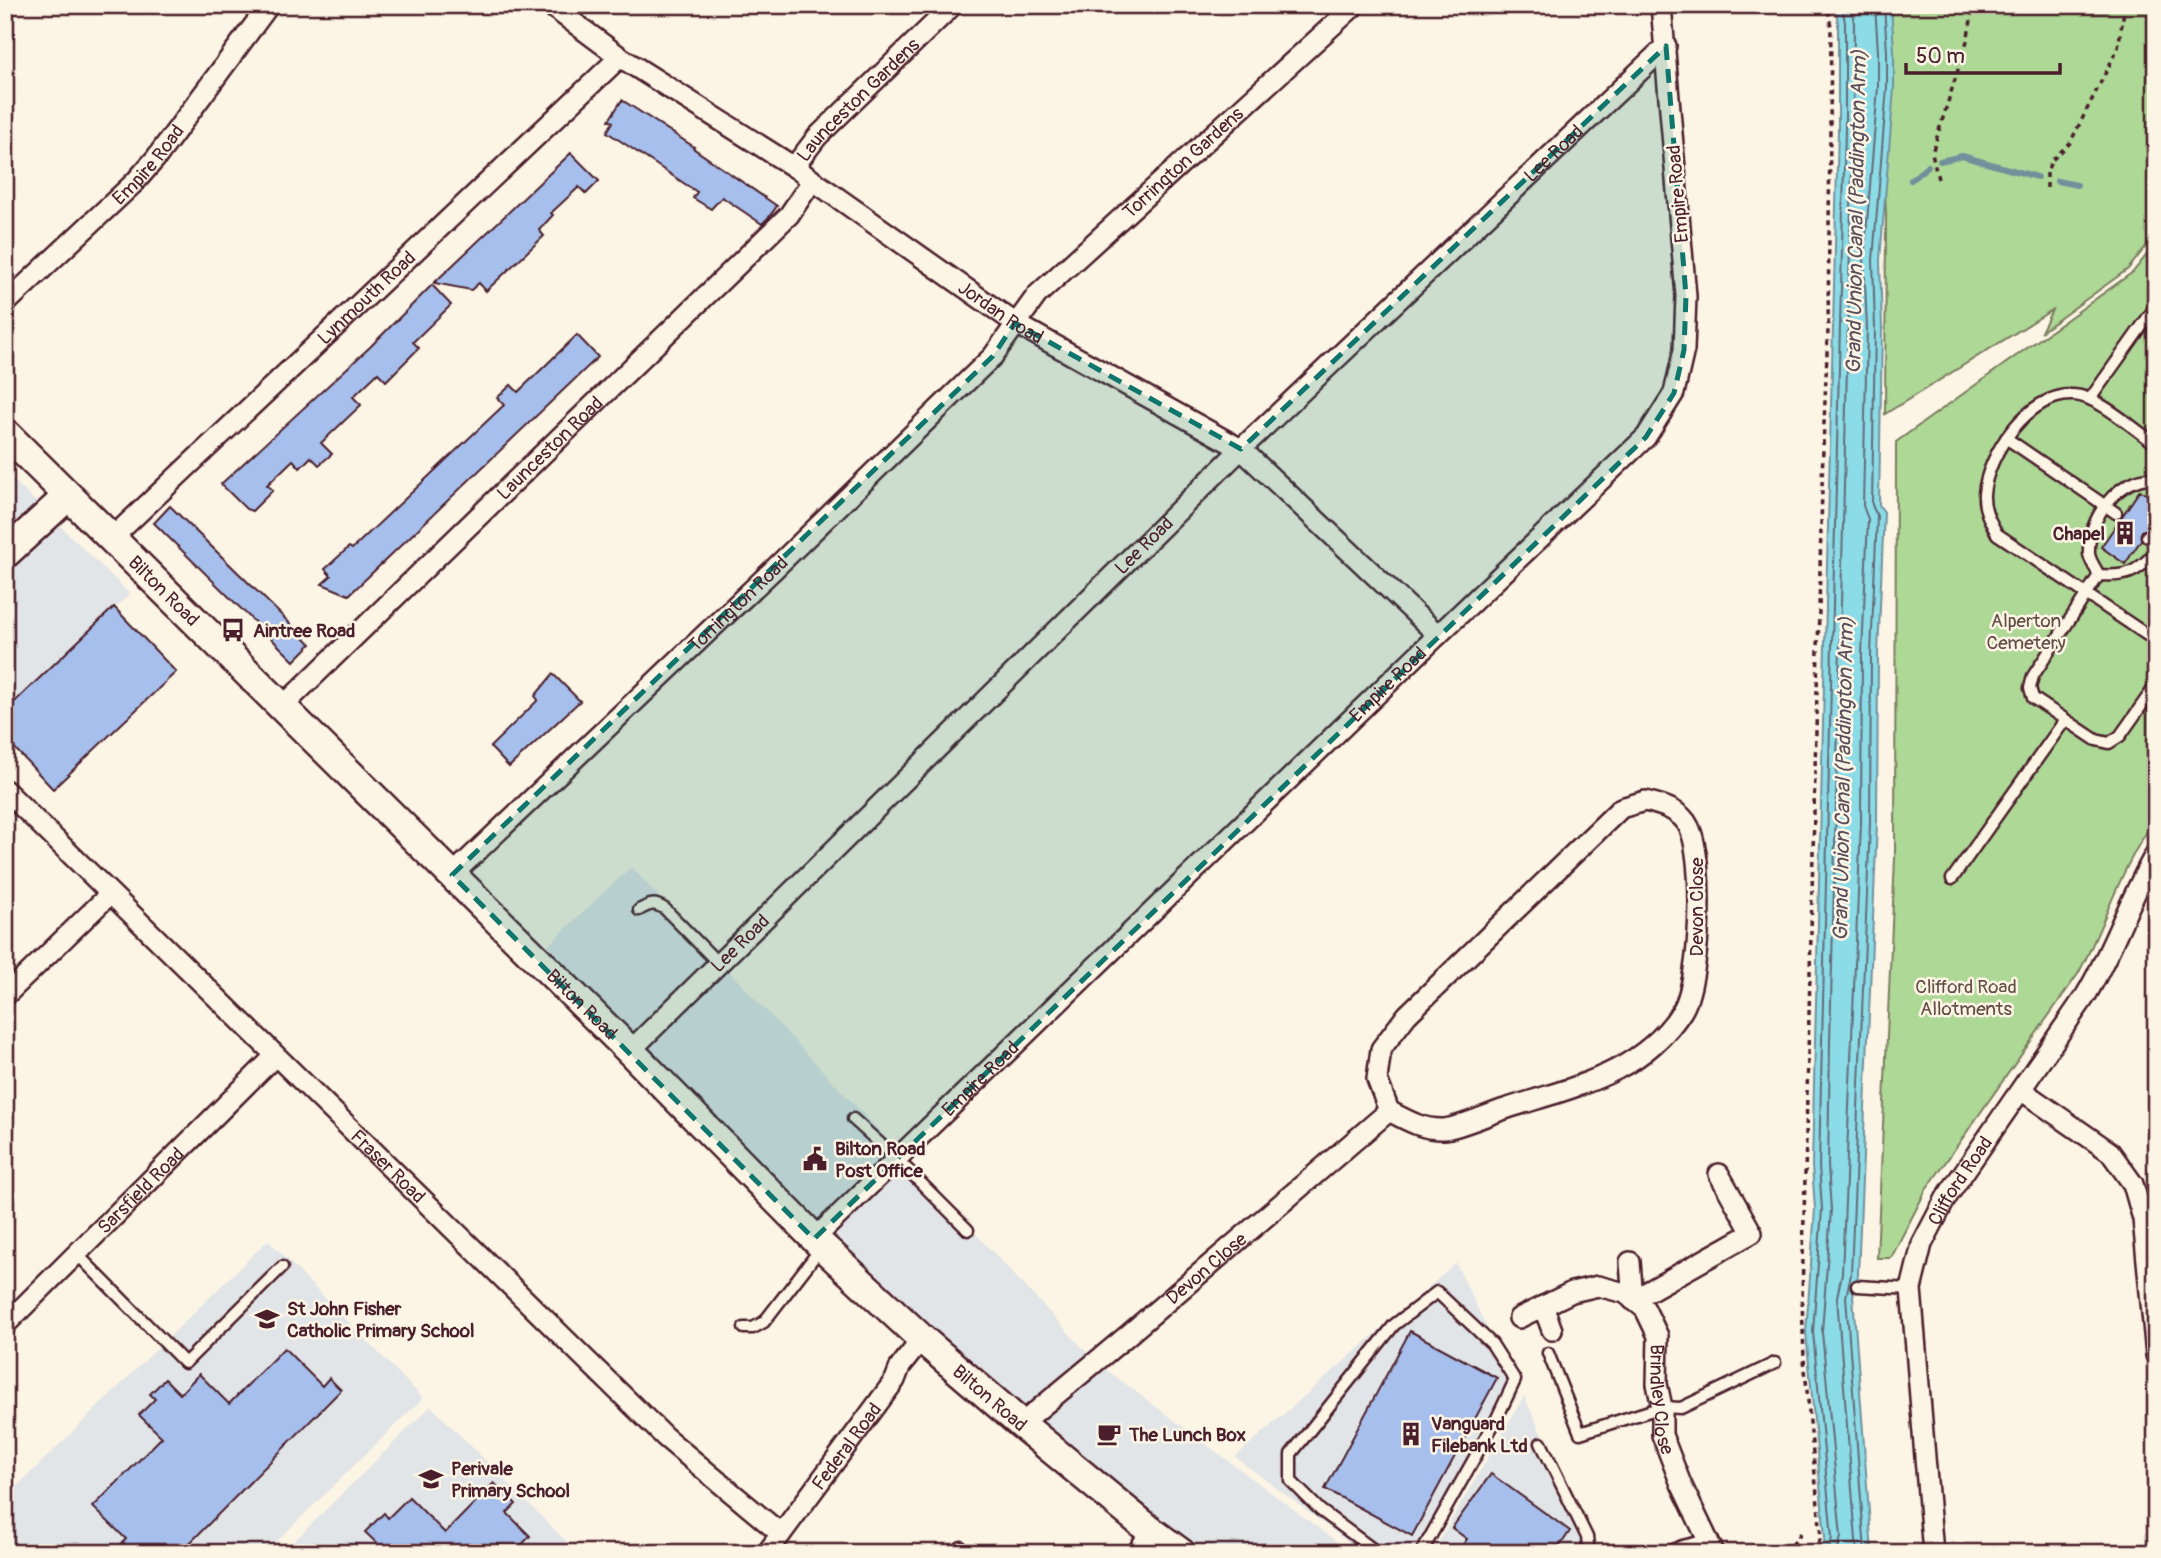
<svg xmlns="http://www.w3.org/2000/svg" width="2161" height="1558" font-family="Pangolin,sans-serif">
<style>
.built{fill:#e2e5e7}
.green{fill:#add896;stroke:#7c7c60;stroke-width:2}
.water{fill:#8cdce8;stroke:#72909c;stroke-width:2}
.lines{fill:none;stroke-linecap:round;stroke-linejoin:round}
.shore{stroke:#646b77;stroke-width:2}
.stream{stroke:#72909c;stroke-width:6}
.building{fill:#a7bfec;stroke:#4a1f2b;stroke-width:2}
.lane-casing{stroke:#4a1f2b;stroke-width:15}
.street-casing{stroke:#4a1f2b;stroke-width:24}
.secondary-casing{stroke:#4a1f2b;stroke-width:33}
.path{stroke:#4a1f2b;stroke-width:3.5;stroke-dasharray:5 5;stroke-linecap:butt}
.lane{stroke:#fcf5e5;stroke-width:10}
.street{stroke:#fcf5e5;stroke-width:19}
.secondary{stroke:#fcf5e5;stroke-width:28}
.marked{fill:#0f766e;fill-opacity:0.2;stroke:#0f766e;stroke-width:5;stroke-dasharray:14 9;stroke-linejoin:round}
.labels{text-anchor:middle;stroke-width:5;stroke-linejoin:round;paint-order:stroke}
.street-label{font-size:19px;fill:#4a1f2b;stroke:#fcf5e5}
.poi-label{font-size:19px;font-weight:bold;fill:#4a1f2b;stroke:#fcf5e5;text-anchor:start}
.park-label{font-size:19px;fill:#634d46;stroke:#fcf5e5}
.water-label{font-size:21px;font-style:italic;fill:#5a4e5a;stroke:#fcf5e5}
</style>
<rect width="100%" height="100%" fill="#fcf5e5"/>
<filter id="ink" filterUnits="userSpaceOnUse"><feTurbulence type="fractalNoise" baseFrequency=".0143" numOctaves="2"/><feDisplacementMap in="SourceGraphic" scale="14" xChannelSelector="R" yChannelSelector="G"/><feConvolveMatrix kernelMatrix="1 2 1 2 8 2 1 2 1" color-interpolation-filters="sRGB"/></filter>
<g filter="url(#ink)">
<!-- built -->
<path class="built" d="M5,472L130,594L5,710Z
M631,867L1096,1362L1352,1553H1208L1158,1517L957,1353L811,1226L538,955Z
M268,1240L423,1398L265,1553H5V1498Z
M1456,1263L1518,1394L1426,1553H1363L1235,1457Z
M1524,1396L1597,1553H1432Z
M431,1406L578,1553H282Z"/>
<!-- green -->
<path class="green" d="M1878,5H2156V234L2128,269L2041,332L2052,310L1885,414L1886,216Z
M2156,243V819C2120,866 2106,923 2078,974L1926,1190L1891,1258H1877L1895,858L1896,442L2133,272Z"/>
<!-- water -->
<path class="water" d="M1835,5H1891L1894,51V88L1880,260L1882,328L1879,505L1884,512L1878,654L1877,823L1858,1275L1853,1296L1872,1553H1820L1825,1538L1806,1332L1815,1209L1812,1166L1815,1042L1838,128V23Z"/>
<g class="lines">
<!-- shore -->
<path class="shore" d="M1828,1553L1832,1538L1813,1332L1822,1209L1819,1166L1822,1042L1845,128V23L1842,5
M1837,1553L1841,1537L1822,1332L1831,1210L1828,1166L1830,1042L1853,128L1854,23L1851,5
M1857,1553L1837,1297L1842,1273L1861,823L1862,654L1868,519L1863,506L1867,328L1864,260L1878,87V52L1875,5
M1865,1553L1846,1297L1851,1274L1870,823L1871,654L1877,516L1872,505L1875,328L1873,260L1887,87V52L1884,5"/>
<!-- stream -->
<path class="stream" d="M1940,161L1962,156L2037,177
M1911,180L1928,166
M2057,181L2077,185"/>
</g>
<!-- building -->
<path class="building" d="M622,100L694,147L693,148L777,206L769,217L762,224L722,197L711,209L693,198L697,192L607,132L613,122L609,120Z
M571,153L599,181L586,194L579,187L551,213L553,215L539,230L544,236L486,291L479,283L471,290L434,283Z
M432,285L451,305L413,342L419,348L386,381L378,373L353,397L361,405L321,443L332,454L319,465L311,457L300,468L293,460L267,485L273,490L252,511L246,509L221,484L370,347Z
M577,335L598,357L349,595L322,584L331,576L325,569L349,547L352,549L504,405L497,398L511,385L518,392Z
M2140,490L2156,501V518L2148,529L2141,531V540L2125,564L2101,547Z
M170,506L311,644L294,661L154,523Z
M114,607L176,672L53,789L5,738V711Z
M553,674L580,701L509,767L490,747L538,700L535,696Z
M1410,1331L1497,1378L1412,1536L1325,1489Z
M284,1348L322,1386L329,1378L341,1390L180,1553H112L126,1539L93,1507L162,1437L139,1415L155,1399L150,1394L165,1379L180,1394L199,1374L229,1404Z
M1491,1474L1570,1531L1555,1553H1457L1467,1539L1452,1528Z
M494,1483L516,1504L507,1513L530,1536L514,1553H387L365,1532L384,1513L388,1518L409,1497L445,1533Z"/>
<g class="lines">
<!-- lane casing -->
<g class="lane-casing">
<path id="lane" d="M2090,399L2156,306
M2006,438L2116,513
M2156,444C2135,430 2098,396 2074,395C2029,392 1987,455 1984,494C1983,509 1990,521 1997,534L2156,641
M2156,478C2119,475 2087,519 2089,554C2090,561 2096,569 2099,575C2127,577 2136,573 2156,552
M2147,536L2156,542
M2099,575L2033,676L2030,688L2033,698L2096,740L2109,743L2120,736L2156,685
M1952,879L2065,720
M639,910C650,904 654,902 665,909L718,963
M853,1119L896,1158L968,1230
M77,1254L185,1363L282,1267
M1857,1286L1911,1289
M744,1328H753L764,1322L821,1248
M1548,1353L1580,1433L1662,1407L1681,1408L1775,1363
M1541,1443L1587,1537L1589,1553
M957,1553L961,1547L967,1553
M1378,1553L1320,1510L1291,1481V1454L1394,1325L1437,1292L1492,1344L1515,1380L1497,1418L1421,1553
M1667,1553L1682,1546L1708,1540"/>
</g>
<!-- street casing -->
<g class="street-casing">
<g id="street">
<path id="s1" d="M550,5L620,57L794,167L1015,323L1241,449L1438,635"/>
<path id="s2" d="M794,167L817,137L953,5"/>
<path id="s3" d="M5,304L135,182L156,158L269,5"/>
<path id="s4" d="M112,538L620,57"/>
<path id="s5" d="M281,708L789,215L812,181"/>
<path id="s6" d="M5,790L665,1437L781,1534"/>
<path d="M1645,801C1662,805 1681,810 1689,827C1705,859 1701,981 1682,1011C1641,1075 1572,1087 1505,1109C1489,1114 1458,1128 1444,1129C1423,1130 1406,1120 1389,1111L1377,1079L1381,1049L1407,1015L1621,808Z"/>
<path id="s7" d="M452,875L773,570L993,356L1037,295L1355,5"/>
<path d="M5,996L110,894"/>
<path id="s8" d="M630,1051L1241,449L1666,46"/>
<path d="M2021,1090L2110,1152L2133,1184L2143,1219L2156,1355"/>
<path id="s9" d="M814,1239L1438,635L1646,437L1674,393L1684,350L1686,296L1661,5"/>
<path d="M1630,1262L1633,1300L1752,1233L1719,1174"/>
<path d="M1543,1306L1552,1330"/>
<path id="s10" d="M1519,1318L1572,1292L1598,1286L1625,1293L1645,1309L1658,1336L1657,1384L1662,1407V1435L1681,1484L1714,1553"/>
<path id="s11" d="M5,1325L275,1056"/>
<path id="s12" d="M1021,1424L1128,1335L1389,1111"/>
<path id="s13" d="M767,1553L895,1380L900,1367L922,1339"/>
<path d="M1137,1553L1151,1531"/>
<path id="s14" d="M1933,1553L1911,1289L1922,1244L1946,1198L2086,995C2114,948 2129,899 2156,853"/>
</g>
</g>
<!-- secondary casing -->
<g class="secondary-casing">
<g id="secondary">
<path id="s15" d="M5,433L630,1051L822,1246L922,1339L1021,1424L1151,1531L1181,1553"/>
<path d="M5,554L68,496"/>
</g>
</g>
<!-- path -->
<path class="path" d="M1938,179L1932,153L1967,41L1974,5
M2047,188V172L2051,161L2070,143L2118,48L2125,5
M1786,1553L1801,1533
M1815,1553L1821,1537L1804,1359L1802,1298L1823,447L1828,330L1831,26L1827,5"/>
<!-- lane -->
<use href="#lane" class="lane"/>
<!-- street -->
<use href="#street" class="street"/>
<!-- secondary -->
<use href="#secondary" class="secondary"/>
</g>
</g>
<!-- marked area -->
<path class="marked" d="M1666,46L1686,296L1684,350L1674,393L1646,437L814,1239L452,875L993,356L1015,323L1241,449Z"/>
<!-- icons -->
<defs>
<g id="building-bare" transform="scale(1.89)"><path d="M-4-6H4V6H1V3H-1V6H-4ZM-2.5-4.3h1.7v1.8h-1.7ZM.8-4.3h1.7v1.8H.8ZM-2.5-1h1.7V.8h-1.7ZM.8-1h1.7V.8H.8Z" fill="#4a1f2b" stroke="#fcf5e5" stroke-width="2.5" paint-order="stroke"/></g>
<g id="bus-bare" transform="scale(1.89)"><path d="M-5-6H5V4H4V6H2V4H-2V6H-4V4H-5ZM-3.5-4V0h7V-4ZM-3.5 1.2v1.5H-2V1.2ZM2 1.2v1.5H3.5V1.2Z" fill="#4a1f2b" stroke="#fcf5e5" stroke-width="2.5" paint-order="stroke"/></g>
<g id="civic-bare" transform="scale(1.89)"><path d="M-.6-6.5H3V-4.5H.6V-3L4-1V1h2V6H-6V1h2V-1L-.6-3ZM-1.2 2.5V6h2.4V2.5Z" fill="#4a1f2b" stroke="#fcf5e5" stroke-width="2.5" paint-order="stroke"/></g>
<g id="school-bare" transform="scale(1.89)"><path d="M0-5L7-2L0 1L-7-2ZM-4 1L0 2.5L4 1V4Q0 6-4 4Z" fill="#4a1f2b" stroke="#fcf5e5" stroke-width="2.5" paint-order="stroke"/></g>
<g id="cafe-bare" transform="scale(1.89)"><path d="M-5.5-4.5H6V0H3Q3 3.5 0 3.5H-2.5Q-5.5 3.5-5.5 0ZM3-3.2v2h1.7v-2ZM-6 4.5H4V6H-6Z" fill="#4a1f2b" stroke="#fcf5e5" stroke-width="2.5" paint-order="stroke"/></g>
</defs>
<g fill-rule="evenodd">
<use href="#building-bare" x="2125" y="533"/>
<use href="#bus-bare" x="233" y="630"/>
<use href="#civic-bare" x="815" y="1159"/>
<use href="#school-bare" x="267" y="1319"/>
<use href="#cafe-bare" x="1109" y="1434"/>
<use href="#building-bare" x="1411" y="1434"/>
<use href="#school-bare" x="431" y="1479"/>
</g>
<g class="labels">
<!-- street labels -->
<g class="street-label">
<text dy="7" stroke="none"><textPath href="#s2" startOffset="93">Launceston Gardens</textPath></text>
<text dy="7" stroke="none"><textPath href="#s8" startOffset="1288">Lee Road</textPath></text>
<text dy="7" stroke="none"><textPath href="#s7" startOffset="1022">Torrington Gardens</textPath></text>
<text dy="7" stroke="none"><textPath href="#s3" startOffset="200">Empire Road</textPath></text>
<text transform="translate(1677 194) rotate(-95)" y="7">Empire Road</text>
<text dy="7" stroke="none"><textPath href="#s4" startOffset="350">Lynmouth Road</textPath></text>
<text dy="7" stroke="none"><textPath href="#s1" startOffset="546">Jordan Road</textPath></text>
<text dy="7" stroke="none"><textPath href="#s5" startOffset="374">Launceston Road</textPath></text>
<text dy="7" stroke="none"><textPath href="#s8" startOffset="721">Lee Road</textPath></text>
<text dy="7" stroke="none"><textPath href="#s15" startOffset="224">Bilton Road</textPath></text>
<text dy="7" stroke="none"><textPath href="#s7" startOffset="394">Torrington Road</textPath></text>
<text dy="7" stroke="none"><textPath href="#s9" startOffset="798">Empire Road</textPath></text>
<text transform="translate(1696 907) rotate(-90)" y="7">Devon Close</text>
<text dy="7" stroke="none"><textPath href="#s8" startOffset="154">Lee Road</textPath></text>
<text dy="7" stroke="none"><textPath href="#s15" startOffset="812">Bilton Road</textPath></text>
<text dy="7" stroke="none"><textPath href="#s9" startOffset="231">Empire Road</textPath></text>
<text dy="7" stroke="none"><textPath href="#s6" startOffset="537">Fraser Road</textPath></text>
<text dy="7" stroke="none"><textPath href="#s14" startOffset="385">Clifford Road</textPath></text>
<text dy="7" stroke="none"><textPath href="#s11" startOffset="191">Sarsfield Road</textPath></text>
<text dy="7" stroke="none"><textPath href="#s12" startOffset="242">Devon Close</textPath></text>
<text dy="7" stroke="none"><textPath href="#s15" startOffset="1379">Bilton Road</textPath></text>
<text dy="7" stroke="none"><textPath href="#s10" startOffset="233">Brindley Close</textPath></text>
<text dy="7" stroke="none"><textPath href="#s13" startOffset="133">Federal Road</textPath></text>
</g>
<!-- poi labels -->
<g class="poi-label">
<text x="2105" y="540" text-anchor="end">Chapel</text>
<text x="253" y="637">Aintree Road</text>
<text x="835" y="1155">Bilton Road<tspan x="835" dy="22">Post Office</tspan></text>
<text x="287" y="1315">St John Fisher<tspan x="287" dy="22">Catholic Primary School</tspan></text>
<text x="1431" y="1430">Vanguard<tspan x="1431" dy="22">Filebank Ltd</tspan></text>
<text x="1129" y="1441">The Lunch Box</text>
<text x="451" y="1475">Perivale<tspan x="451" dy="22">Primary School</tspan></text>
</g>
<!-- park labels -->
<g class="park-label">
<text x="2026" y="627">Alperton<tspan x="2026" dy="22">Cemetery</tspan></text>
<text x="1966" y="993">Clifford Road<tspan x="1966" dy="22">Allotments</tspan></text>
</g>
<!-- water labels -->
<g class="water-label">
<text transform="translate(1856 212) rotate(-89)" y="7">Grand Union Canal (Paddington Arm)</text>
<text transform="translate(1843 779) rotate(-89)" y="7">Grand Union Canal (Paddington Arm)</text>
</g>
</g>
<!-- margin -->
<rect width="2161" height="1558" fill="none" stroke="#fcf5e5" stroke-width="28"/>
<rect x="14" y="14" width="2133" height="1530" fill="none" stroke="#4a1f2b" stroke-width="2.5" filter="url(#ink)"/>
<!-- scale -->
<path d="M1906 63v10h154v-10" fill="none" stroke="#4a1f2b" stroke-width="3.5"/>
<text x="1916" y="63" font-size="21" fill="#4a1f2b" stroke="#fcf5e5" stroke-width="5" paint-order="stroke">50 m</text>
</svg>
